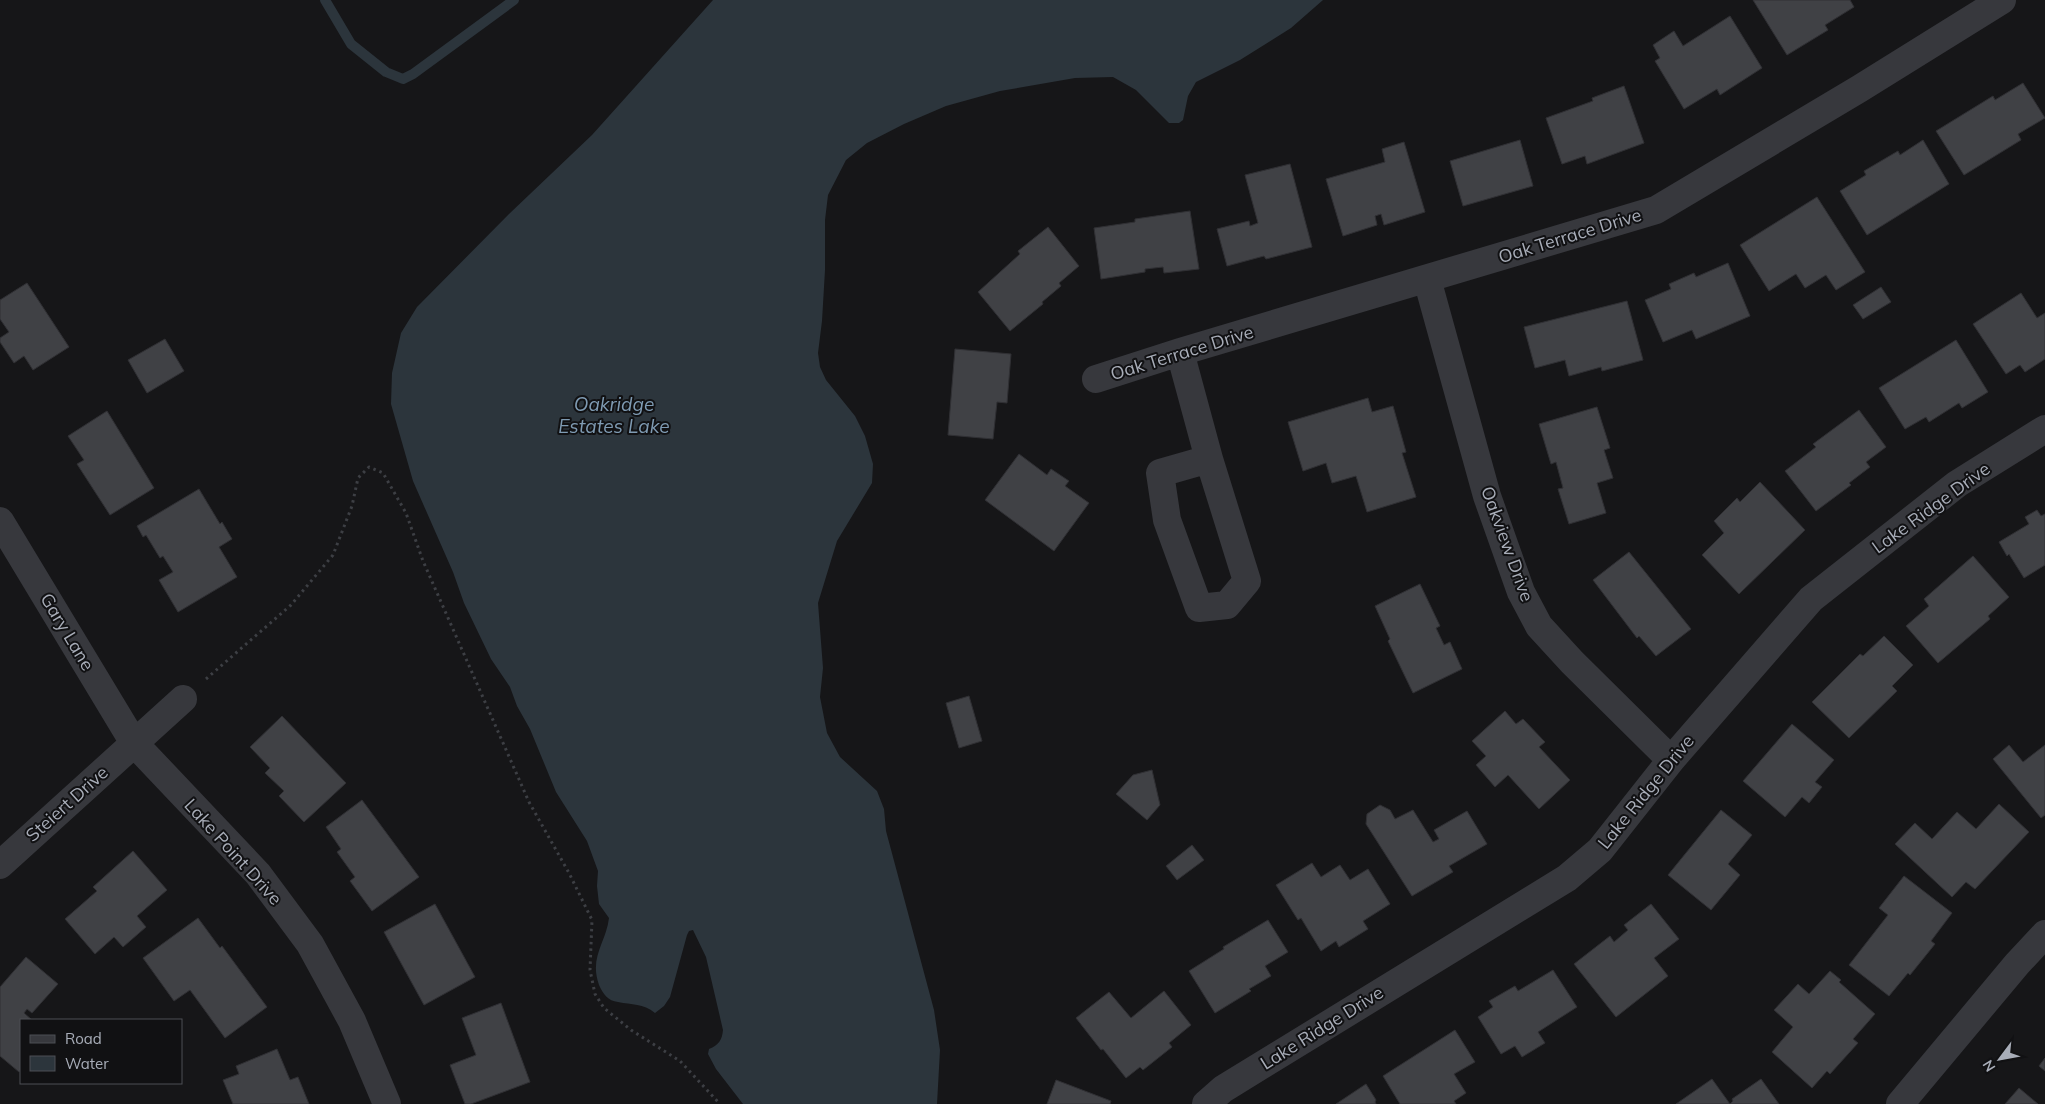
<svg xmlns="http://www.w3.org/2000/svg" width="2045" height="1104" viewBox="0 0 2045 1104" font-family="Mulish,sans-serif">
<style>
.water{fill:#2c353c}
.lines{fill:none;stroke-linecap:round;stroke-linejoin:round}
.stream{stroke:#2c353c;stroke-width:10}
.building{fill:#404145;stroke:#303034}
.path{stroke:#3d3f44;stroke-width:3;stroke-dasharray:2.5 4;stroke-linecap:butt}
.minor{stroke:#37383d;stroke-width:28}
.labels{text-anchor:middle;stroke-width:4;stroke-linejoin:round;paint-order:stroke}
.street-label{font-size:18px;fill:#a8adb8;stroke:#111113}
.water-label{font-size:19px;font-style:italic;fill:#7f9bb3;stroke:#111113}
</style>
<rect width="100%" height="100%" fill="#161618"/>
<path class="water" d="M713,0H1323L1291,28L1240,60L1196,82L1188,96L1183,120L1179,123H1169L1136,90L1113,77L1075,78L1000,91L946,106L904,124L867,143L846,160L828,195L825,220V270L822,321L818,353L820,367L826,380L855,416L865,436L873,464L872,483L837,541L818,603L823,668L820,697L827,733L840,757L877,791L884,809L886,831L934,1010L940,1050L937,1104H743L716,1069L708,1054L709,1049C719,1045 722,1040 723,1030L706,957L693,930L689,931L687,935L670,997L664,1006L655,1013C643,1003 632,1005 618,1002C608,1001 603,994 599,985C589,957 606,943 609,918L599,904L597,886L598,871L587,841L556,792L530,729L517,706L510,687L491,659L464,603L453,572L413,481L391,404L392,373L401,333L417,307L509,214L592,135Z"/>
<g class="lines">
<path class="stream" d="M325,0L351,44L386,72L403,79L413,74L514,0"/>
</g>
<path class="building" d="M1753,0H1850L1854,7L1825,25L1828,30L1787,55Z
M1730,16L1762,68L1720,95L1717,89L1684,109L1655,61L1660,58L1653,45L1674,31L1683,46Z
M2023,83L2045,118L2018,134L2021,140L1964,175L1936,131L1993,96L1995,100Z
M1624,86L1644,143L1587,164L1585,156L1562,164L1546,118L1593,101L1592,98Z
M1520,140L1533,186L1463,206L1450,161Z
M1923,140L1949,184L1867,235L1840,191L1866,175L1864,171L1898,151L1900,155Z
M1404,142L1425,212L1384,225L1381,214L1375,216L1377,225L1343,236L1326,179L1385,162L1382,149Z
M1290,164L1312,247L1266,259L1264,256L1227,266L1217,229L1249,221L1250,226L1258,223L1245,175Z
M1817,197L1865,272L1836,290L1826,275L1805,288L1796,274L1769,291L1740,245Z
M1190,211L1199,269L1164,273L1163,267L1145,269V272L1101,279L1094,228L1135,222V219Z
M1048,227L1079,266L1059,283L1061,286L1042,302L1043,304L1010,331L978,292L1020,254L1018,251Z
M1728,263L1750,316L1696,339L1692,330L1663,342L1645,300L1671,289L1669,284L1694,273L1696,277Z
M27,283L69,347L33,370L24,356L14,363L0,342V338L9,332L0,319V300Z
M1881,287L1891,302L1863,319L1853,305Z
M2021,293L2037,318L2045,313V359L2025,372L2020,365L2006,374L1973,324Z
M1627,301L1643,360L1602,371L1601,367L1569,376L1565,360L1535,368L1524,327Z
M165,339L184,371L147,393L128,360Z
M1956,340L1988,392L1962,408L1959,403L1929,422L1926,417L1905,429L1879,388Z
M955,349L1011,354L1007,403L997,402L993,439L948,435Z
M1368,398L1372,412L1393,406L1406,452L1402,453L1416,497L1367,512L1356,476L1332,483L1326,463L1303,471L1288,422Z
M1597,407L1610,448L1604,450L1613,478L1597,483L1606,513L1569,524L1558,489L1563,488L1556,462L1551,464L1539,424Z
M1859,410L1886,447L1866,462L1870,467L1849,483L1851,485L1816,511L1785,471L1816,447L1813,444Z
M107,411L154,488L110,515L77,464L84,460L68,436Z
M1019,454L1047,475L1051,469L1069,481L1065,486L1089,503L1054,551L985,500Z
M1760,482L1805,530L1739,594L1702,555L1724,533L1714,521L1737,498L1740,502Z
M199,489L220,524L222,522L232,539L219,547L237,577L178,612L159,580L173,572L163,556L160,558L146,535L143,537L137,526Z
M2037,510L2041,516L2045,514V565L2024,578L2009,554L2007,556L1999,542L2029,524L2025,517Z
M1629,552L1691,629L1656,656L1639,636L1637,638L1593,580Z
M1973,556L2009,597L1988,616L1990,619L1938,663L1906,626L1929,606L1924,599Z
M1420,584L1440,626L1436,628L1444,645L1450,642L1462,669L1413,693L1388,641L1390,639L1375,606Z
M1884,636L1913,665L1892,686L1897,691L1849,738L1812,702L1860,654L1863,656Z
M969,696L982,741L959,748L946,703Z
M1505,711L1516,724L1523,719L1545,742L1539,747L1570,780L1539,809L1508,775L1495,787L1476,765L1486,756L1472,741Z
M282,716L346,783L304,822L279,796L284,791L265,773L270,768L250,747Z
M1792,724L1834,760L1815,782L1822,787L1809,803L1802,797L1785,817L1743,781Z
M2009,745L2023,762L2045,745V815L2041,818L1993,759Z
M1152,770L1160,805L1147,820L1116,794L1133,775Z
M362,800L419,877L372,911L350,881L355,877L337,852L341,849L326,827Z
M1999,804L2029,832L1975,889L1966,882L1952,897L1895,844L1915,823L1932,839L1957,812L1976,829Z
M1380,805L1390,810L1395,819L1413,810L1433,842L1439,839L1434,830L1467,811L1487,844L1449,866L1453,872L1412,896L1366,824L1367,814Z
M1721,810L1752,835L1728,864L1740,875L1711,910L1668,875Z
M1192,845L1204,860L1177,880L1166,866Z
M133,851L167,890L137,916L146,927L123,947L114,937L95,954L65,919L97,891L93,887Z
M1312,863L1321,877L1340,865L1350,880L1368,869L1390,904L1363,921L1368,929L1339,947L1336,941L1321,951L1301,918L1298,920L1276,885Z
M1904,876L1952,913L1931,941L1935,944L1910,975L1908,973L1889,996L1849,965L1888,915L1879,908Z
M435,904L475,977L424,1005L384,932Z
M1651,904L1679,939L1654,958L1668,976L1616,1017L1574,964L1610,936L1614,942L1628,930L1624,925Z
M198,918L220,948L222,946L267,1007L225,1038L190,990L174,1001L143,958Z
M1268,920L1288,952L1265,966L1271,976L1249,989L1251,991L1215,1013L1189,971L1224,949L1223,947Z
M26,957L58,984L32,1013L27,1009L24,1013L32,1020H21V1069L19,1072L0,1056V987Z
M1553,970L1577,1007L1538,1032L1545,1043L1522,1057L1515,1046L1501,1054L1478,1017L1493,1007L1489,1001L1515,986L1518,991Z
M1830,971L1841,980L1839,982L1875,1014L1853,1039L1858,1043L1830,1074L1827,1071L1812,1088L1772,1052L1793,1027L1774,1010L1798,984L1809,994Z
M1164,991L1191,1025L1169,1043L1172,1047L1143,1070L1140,1067L1126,1078L1103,1049L1101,1050L1076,1018L1109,992L1131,1018Z
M501,1003L530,1082L471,1104H465L450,1065L476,1055L462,1018Z
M1455,1030L1475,1062L1454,1074L1466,1093L1454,1101L1456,1104H1400L1383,1076Z
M277,1049L290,1080L298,1077L309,1104H233L223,1080L239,1074L236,1066Z
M2045,1058V1071L2039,1066Z
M1712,1079L1730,1104L1733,1101L1732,1099L1761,1079L1779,1104H1676Z
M1056,1080L1111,1101L1110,1104H1047Z
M1366,1084L1376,1100L1375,1102L1376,1104H1336Z
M2019,1088L2038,1104H2005Z"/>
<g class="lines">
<path class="path" d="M206,679L291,605L333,555L352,506L358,478L369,467L383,473L406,513L423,561L529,802L569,873L592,920L590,970L595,994L604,1008L631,1030L680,1061L720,1104"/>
<path class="minor" d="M1427,279L1487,496L1521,592L1539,626L1572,662L1671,760
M1180,352L1209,459L1247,581L1227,605L1199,608L1167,520L1160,473L1209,459
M1096,379L1180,352L1656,210L1859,89L2002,0
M0,521L134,743L258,874L310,944L352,1021L387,1104
M0,865L183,699
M1206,1104L1223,1089L1567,878L1600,850L1671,760L1811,599L1957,484L2045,429
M1900,1104L2017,964L2045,934"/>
</g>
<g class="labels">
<g class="street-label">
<text transform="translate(1570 236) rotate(-17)" y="6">Oak Terrace Drive</text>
<text transform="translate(1182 353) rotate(-17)" y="6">Oak Terrace Drive</text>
<text transform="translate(1931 508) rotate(-36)" y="6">Lake Ridge Drive</text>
<text transform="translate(1507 544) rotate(70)" y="6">Oakview Drive</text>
<text transform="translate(67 632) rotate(59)" y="6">Gary Lane</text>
<text transform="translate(1646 792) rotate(-51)" y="6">Lake Ridge Drive</text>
<text transform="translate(67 804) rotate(-42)" y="6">Steiert Drive</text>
<text transform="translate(233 852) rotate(48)" y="6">Lake Point Drive</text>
<text transform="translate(1322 1028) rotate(-32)" y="6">Lake Ridge Drive</text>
</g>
<g class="water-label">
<text x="614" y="411">Oakridge<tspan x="614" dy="22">Estates Lake</tspan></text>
</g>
</g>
<rect x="20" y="1019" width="162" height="65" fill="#111113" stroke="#4d4f55"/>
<rect x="30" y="1035" width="25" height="8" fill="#37383d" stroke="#4d4f55"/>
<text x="65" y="1044" font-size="15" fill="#a8adb8">Road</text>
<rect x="30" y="1056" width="25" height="15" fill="#2c353c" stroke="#4d4f55"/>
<text x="65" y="1069" font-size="15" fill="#a8adb8">Water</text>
<g transform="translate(2000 1059) rotate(238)" stroke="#111113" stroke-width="4" paint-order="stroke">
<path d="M0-4L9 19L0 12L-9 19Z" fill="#a8adb8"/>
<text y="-8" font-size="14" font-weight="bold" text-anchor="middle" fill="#a8adb8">N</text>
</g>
</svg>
